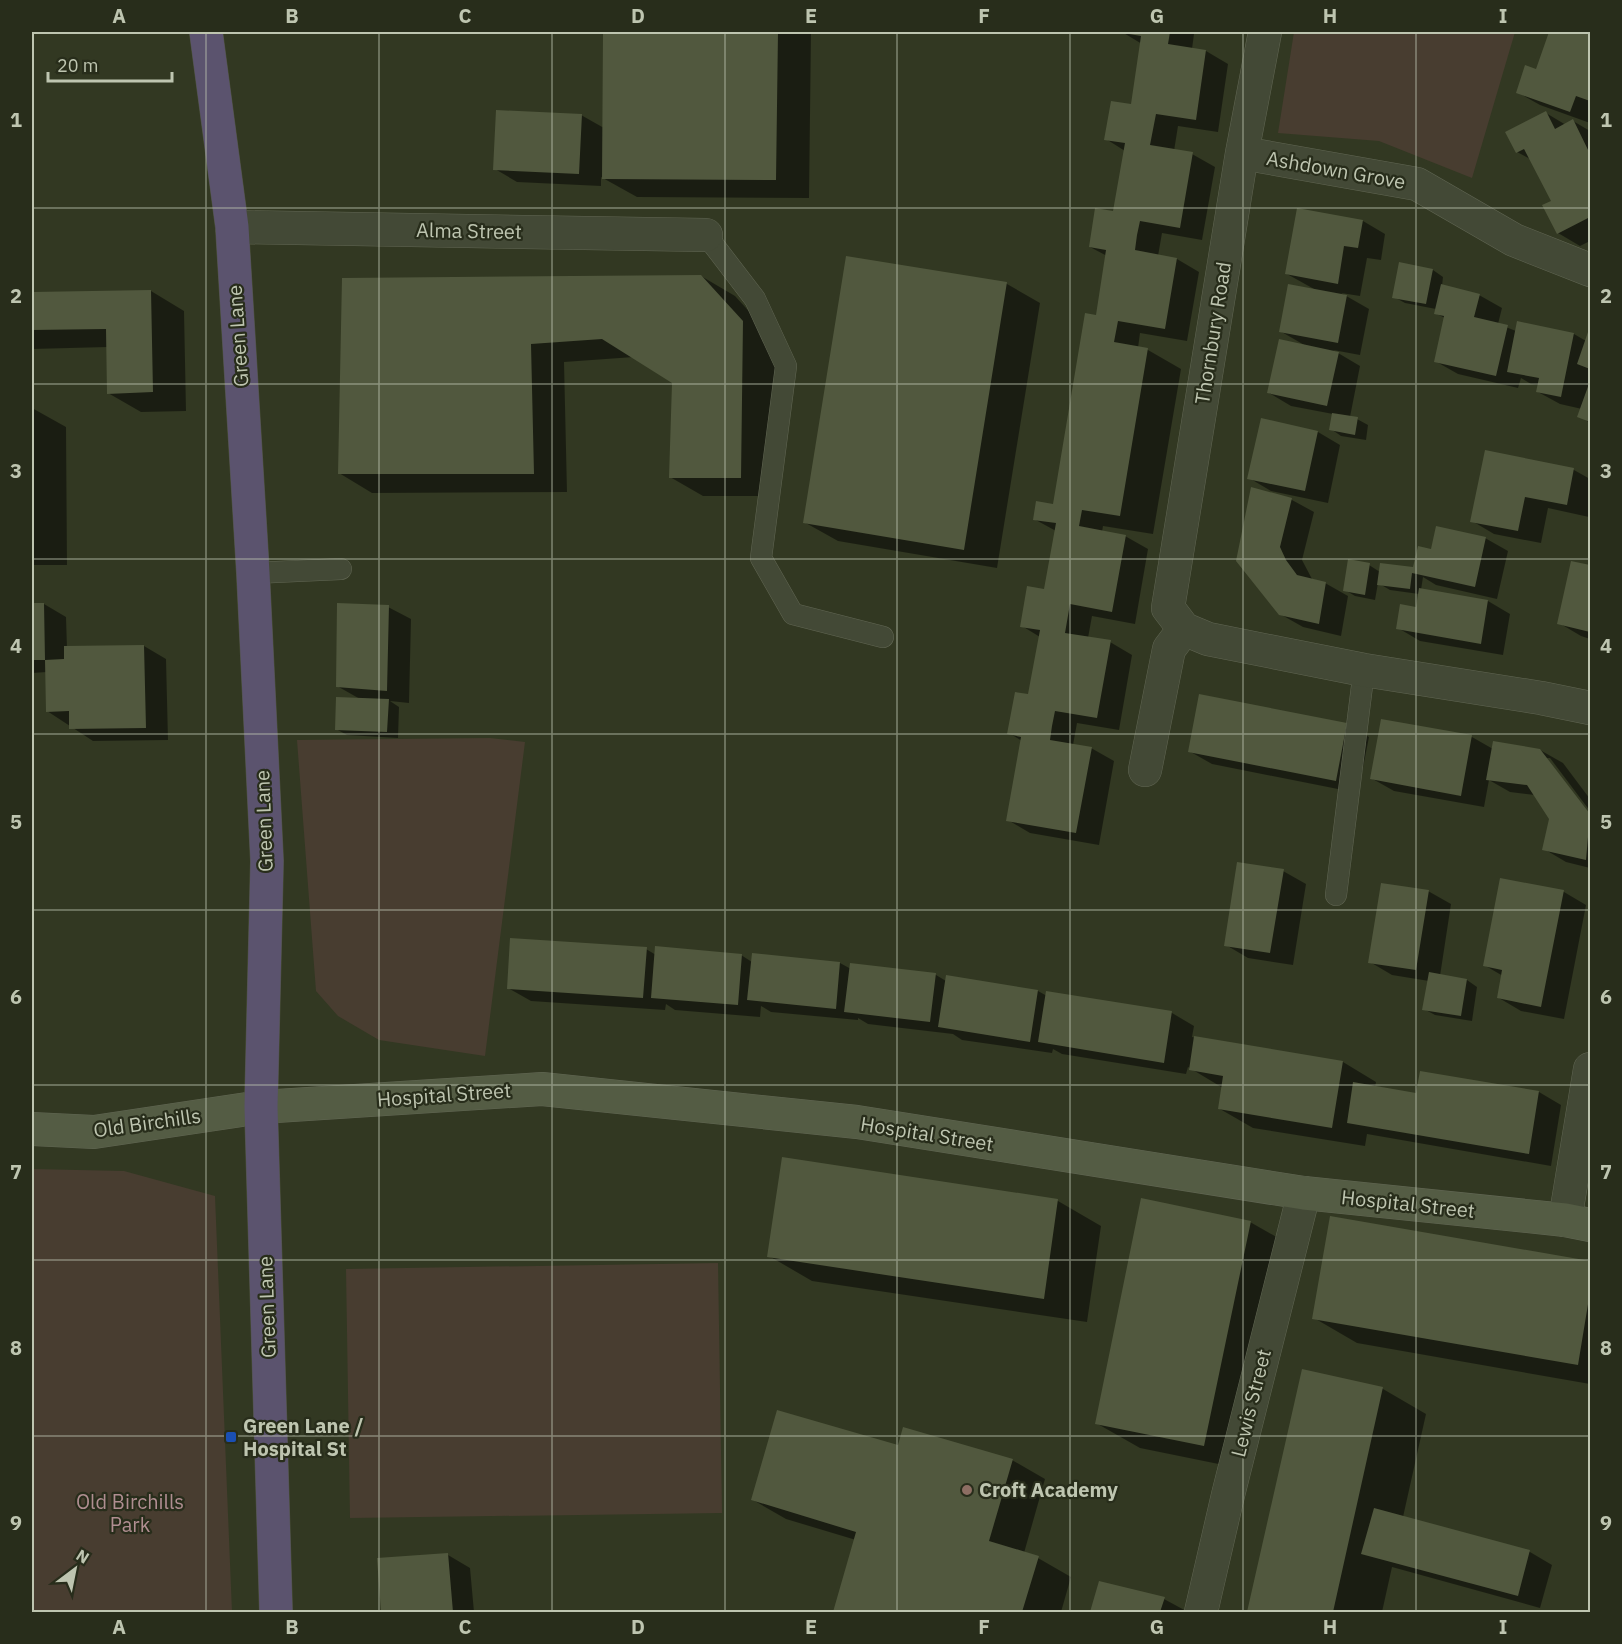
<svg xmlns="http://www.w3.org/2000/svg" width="1622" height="1644" viewBox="0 0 1622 1644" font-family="'IBM Plex Sans',sans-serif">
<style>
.green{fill:#483d30}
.shadow{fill:#0007}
.building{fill:#51583e}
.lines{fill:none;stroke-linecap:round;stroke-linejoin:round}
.lane-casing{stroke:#616653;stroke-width:22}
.street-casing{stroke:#616653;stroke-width:34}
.secondary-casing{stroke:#616653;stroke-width:34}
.highway-casing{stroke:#4e5340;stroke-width:34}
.lane{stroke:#434936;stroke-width:21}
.street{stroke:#434936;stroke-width:33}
.secondary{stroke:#545c44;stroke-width:33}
.highway{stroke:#5b536e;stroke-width:33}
.grid{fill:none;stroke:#bec5b0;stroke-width:1.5;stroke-opacity:0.55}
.transit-dot{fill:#1a4fb4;stroke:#282d1b;stroke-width:2}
.education-dot{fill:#8d6e63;stroke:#282d1b;stroke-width:2}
.labels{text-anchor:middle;stroke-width:4.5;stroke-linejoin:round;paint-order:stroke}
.street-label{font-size:20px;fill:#bec5b0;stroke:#282d1b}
.poi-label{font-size:20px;font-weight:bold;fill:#bec5b0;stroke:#282d1b;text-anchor:start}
.park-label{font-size:20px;fill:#b08e91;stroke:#282d1b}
.neatline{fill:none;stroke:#bec5b0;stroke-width:2}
.grid-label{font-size:20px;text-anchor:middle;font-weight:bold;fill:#bec5b0}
</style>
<rect width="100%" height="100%" fill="#323822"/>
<path class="green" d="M1294,32H1515L1472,178L1379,141L1278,133Z
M490,738L525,742L485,1056L379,1040L338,1016L316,991L297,740Z
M32,1169L124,1171L215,1196L232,1612H32Z
M718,1263L722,1513L350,1518L346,1269Z"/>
<path class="shadow" d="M604,32H811L809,198L637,197L601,177V186L517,182L495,169L581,115L604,128Z
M1122,32H1190L1194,34L1192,49L1206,51L1228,64L1218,132L1178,126L1174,151L1192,154L1215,167L1202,240L1162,233L1158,256L1177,259L1199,272L1187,341L1140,333L1138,348L1148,350L1181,369L1153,534L1103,526L1102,532L1125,536L1148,549L1135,624L1092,616L1088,638L1110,642L1132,655L1119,730L1077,723L1073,745L1091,748L1114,761L1099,845L1030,833L1008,820L1022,741L1009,733L1029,696L1040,637L1022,626L1045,590L1056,531L1034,519L1054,506L1097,316L1107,256L1090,247L1115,212L1125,151L1106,139L1133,106L1142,44Z
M1551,32H1590V123L1540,105L1517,92L1537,70Z
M1546,113L1566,125L1573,121L1590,131V241L1580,246L1558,233L1553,201L1532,160L1517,152Z
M1298,209L1363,221L1385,234L1381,260L1367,258L1360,296L1341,293L1369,309L1360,355L1333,350L1360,366L1350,417L1357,419L1368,425L1366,440L1341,436L1331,429L1333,414L1291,406L1269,393L1306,346L1280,331L1314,289L1287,274Z
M847,258L1007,284L1040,303L997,568L838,541L804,522Z
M1433,270L1443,277L1442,286L1479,295L1502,308L1498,324L1516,331L1574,334L1586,341L1589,333L1590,334V374L1588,385H1590V423L1579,416L1582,409L1560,404L1538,392L1539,385L1531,384L1521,378L1518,388L1458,374L1435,361L1445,318L1435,313L1436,309L1405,303L1394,297Z
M701,276L735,296L776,341L774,496H703L670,477L674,382L634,357L564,362L567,492L372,493L339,473L344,280Z
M151,291L184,311L186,411L141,412L108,393V347L32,349V293Z
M32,408L66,427L67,565H32Z
M1262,420L1318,432L1340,445L1328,503L1271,491L1249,478Z
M1486,452L1574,470L1590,479L1589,517L1548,508L1541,543L1494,534L1472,521Z
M1252,489L1292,500L1314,512L1302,560L1312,579L1325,583L1348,596L1341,636L1303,627L1280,614Z
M1485,538L1508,551L1497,599L1436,585L1423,577L1421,590L1488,601L1510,614L1503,655L1420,641L1398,628L1417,609L1419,594L1390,590L1378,583L1375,600L1355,596L1345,590L1369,565L1380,572L1412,568L1433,551Z
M1573,562L1590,566V639L1581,636L1559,623Z
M44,604L66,617L67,648L144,646L166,659L168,740L93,741L47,711V672L32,673V605Z
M388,607L411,619L409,703L390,701L399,707L398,738L347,735L336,729L360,699L337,686Z
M1347,724L1369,737L1358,793L1212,764L1189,751Z
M1472,737L1493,749L1540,750L1563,763L1590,799V811L1550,758H1546L1590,816V868L1566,862L1544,849L1550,819L1535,795L1510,792L1489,780L1484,807L1394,791L1371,778Z
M1283,871L1306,884L1293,965L1248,958L1226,945Z
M1501,880L1564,892L1586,905L1564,1019L1521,1011L1499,998L1503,976L1484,965Z
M1428,891L1451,904L1440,976L1467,980L1477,987L1472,1021L1435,1015L1424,1009L1429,981L1392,975L1370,962Z
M646,949L656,955H741L752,962L840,963L851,969L936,975L946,981L1038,991L1047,996L1048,993L1172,1013L1194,1026L1192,1037L1343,1062L1376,1082L1375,1087L1417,1094L1539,1092L1561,1105L1551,1166L1367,1134L1365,1146L1253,1128L1220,1109L1223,1088L1188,1067L1186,1074L1062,1054L1053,1049L1052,1053L962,1040L953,1034L868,1024L858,1018V1020L771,1012L761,1006L760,1017L675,1010L666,1004L665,1010L531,1001L508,988Z
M783,1159L1058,1201L1101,1226L1087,1322L812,1281L769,1256Z
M1331,1218L1590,1263V1384L1357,1343L1314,1318Z
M1250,1222L1294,1247L1248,1470L1140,1448L1096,1423Z
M1303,1371L1383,1389L1426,1414L1403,1517L1530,1552L1552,1565L1540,1608L1392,1567L1382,1612H1249Z
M899,1447L1012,1460L1045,1479L1024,1553L1038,1558L1071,1577L1061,1612H834L856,1540L786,1519L753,1500Z
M448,1555L470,1568L474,1612H382L379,1559Z
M1100,1582L1164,1599L1188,1612H1092Z"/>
<path class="building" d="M603,32H778L776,180L602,179Z
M1117,32H1170L1168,44L1206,50L1196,120L1156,114L1150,145L1193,152L1180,228L1140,221L1137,235L1135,250L1177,258L1165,329L1118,321L1114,342L1148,348L1120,516L1082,510L1079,526L1126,535L1112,612L1070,604L1065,633L1111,640L1097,718L1055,711L1052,726L1050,740L1092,747L1076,833L1006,821L1021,737L1007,734L1015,692L1028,694L1040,630L1020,627L1027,586L1044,589L1056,523L1033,520L1036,501L1053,504L1085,313L1096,315L1106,250L1089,247L1095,208L1113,211L1125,143L1104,140L1111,101L1131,104L1141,36Z
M1549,32H1590V101L1576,96L1570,112L1516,93L1525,65L1536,69Z
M496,110L582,114L579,174L493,170Z
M1546,111L1555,129L1573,119L1590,154V182L1588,183L1590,187V217L1557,234L1542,205L1551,201L1524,149L1516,153L1505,132Z
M1297,208L1363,220L1358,248L1344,246L1338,284L1285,274Z
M846,256L1007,282L964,550L803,523Z
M1399,262L1433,269L1426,304L1392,298Z
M701,275L743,321L741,478H669L672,383L602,339L531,344L534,474H338L342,278Z
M1288,284L1347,295L1338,343L1279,332Z
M1441,284L1480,294L1474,317L1508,325L1496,376L1434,362L1444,316L1434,314Z
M151,290L153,392L107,394L106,329L32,330V292Z
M1517,321L1574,333L1561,397L1536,392L1539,378L1507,372Z
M1588,332H1590V369L1577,364Z
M1279,339L1339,352L1327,406L1267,393Z
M1590,381V422L1577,417Z
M1332,413L1358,417L1355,435L1329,430Z
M1261,418L1318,431L1305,491L1247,479Z
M32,444H34V546H32Z
M1485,450L1574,468L1567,505L1525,497L1518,531L1470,522Z
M1251,487L1292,498L1280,547L1286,560L1297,575L1326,582L1319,624L1279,615L1236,561Z
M1436,526L1486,537L1475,587L1412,573L1410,589L1377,585L1380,563L1413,567L1418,546L1431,549Z
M1348,559L1370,563L1365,595L1343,591Z
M1571,561L1590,565V632L1557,624Z
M1419,588L1488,600L1481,644L1396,629L1400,604L1416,607Z
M32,603H44L45,660L64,659V646L144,645L146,728L69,729V711L46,712L45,660H32Z
M337,603L389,605L387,691L336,687Z
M1199,694L1347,723L1336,781L1188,752Z
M336,697L389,699L387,732L335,730Z
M1381,719L1472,735L1461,796L1370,779Z
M1493,741L1540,749L1590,814L1586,860L1542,850L1549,819L1527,785L1486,780Z
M1237,862L1284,869L1270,953L1224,946Z
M1500,878L1564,890L1541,1007L1497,998L1502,970L1483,966Z
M1381,883L1429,890L1416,970L1368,963Z
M510,938L647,947L643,998L507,989Z
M655,946L742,954L738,1005L651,998Z
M752,953L840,962L836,1009L747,1000Z
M850,963L936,973L930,1022L844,1012Z
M1429,972L1467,979L1461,1016L1422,1010Z
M946,975L1038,990L1030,1042L938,1027Z
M1046,991L1172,1011L1164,1063L1038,1042Z
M1194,1036L1343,1061L1332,1128L1218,1109L1223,1076L1189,1070Z
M1420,1071L1539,1091L1529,1154L1347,1123L1353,1082L1416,1093Z
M782,1157L1058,1199L1044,1299L767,1257Z
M1141,1198L1251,1221L1204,1446L1095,1424Z
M1330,1216L1590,1261V1292L1578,1365L1312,1319Z
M1302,1369L1383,1387L1333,1612H1247Z
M777,1410L898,1445L903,1427L1013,1459L989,1541L1039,1556L1022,1612H833L856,1532L751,1500Z
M1374,1508L1530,1550L1518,1596L1361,1554Z
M448,1553L453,1612H381L377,1558Z
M1099,1581L1165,1597L1160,1612H1090Z"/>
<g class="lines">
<g class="lane-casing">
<path id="lane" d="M706,235L755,299L786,366L761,558L793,614L883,637
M253,573L341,569
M1336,895L1364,670"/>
</g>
<g class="street-casing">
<path id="street" d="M1242,153L1417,184L1514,240L1590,270
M232,227L706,235
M1184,629L1208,639L1364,670L1541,698L1590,708
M1145,770L1169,649L1184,629L1168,608L1242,153L1265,32
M1565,1220L1590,1069
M1201,1612L1228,1495L1304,1193"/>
</g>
<g class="secondary-casing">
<path id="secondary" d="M32,1129L94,1132L261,1107L542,1089L857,1122L1304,1193L1565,1220L1590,1225"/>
</g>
<g class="highway-casing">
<path id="highway" d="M206,32L232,227L253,573L267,861L261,1107L276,1612"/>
</g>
<use href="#lane" class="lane"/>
<use href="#street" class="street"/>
<use href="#secondary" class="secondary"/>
<use href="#highway" class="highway"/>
</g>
<path class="grid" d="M206,32V1612M379,32V1612M552,32V1612M725,32V1612M897,32V1612M1070,32V1612M1243,32V1612M1416,32V1612M32,208H1590M32,384H1590M32,559H1590M32,734H1590M32,910H1590M32,1085H1590M32,1260H1590M32,1436H1590"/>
<rect class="transit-dot" x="225" y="1431" width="12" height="12" rx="3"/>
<circle class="education-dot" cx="967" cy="1490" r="6"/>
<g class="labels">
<g class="street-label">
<text transform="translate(1336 170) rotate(10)" y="7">Ashdown Grove</text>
<text transform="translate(469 231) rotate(1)" y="7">Alma Street</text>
<text transform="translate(1213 333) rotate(-81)" y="7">Thornbury Road</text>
<text transform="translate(238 336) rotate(-94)" y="7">Green Lane</text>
<text transform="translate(264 821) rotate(-92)" y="7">Green Lane</text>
<text transform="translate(444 1095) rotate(-4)" y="7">Hospital Street</text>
<text transform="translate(147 1123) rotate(-8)" y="7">Old Birchills</text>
<text transform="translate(927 1134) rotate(9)" y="7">Hospital Street</text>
<text transform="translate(1408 1204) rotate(6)" y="7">Hospital Street</text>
<text transform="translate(267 1307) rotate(-92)" y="7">Green Lane</text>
<text transform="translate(1251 1403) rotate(-76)" y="7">Lewis Street</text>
</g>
<g class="poi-label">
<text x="243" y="1433">Green Lane /<tspan x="243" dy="23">Hospital St</tspan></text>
<text x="979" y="1497">Croft Academy</text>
</g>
<g class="park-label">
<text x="130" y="1509">Old Birchills<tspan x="130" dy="23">Park</tspan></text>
</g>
</g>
<rect width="1622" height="1644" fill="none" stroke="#282d1b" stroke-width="66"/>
<g transform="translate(75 1569) rotate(32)" stroke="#282d1b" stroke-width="4.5" paint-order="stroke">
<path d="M0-4.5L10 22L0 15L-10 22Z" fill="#bec5b0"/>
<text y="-9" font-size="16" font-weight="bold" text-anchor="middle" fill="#bec5b0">N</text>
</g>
<path d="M48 72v9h124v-9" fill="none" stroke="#bec5b0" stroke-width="3"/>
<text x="57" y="72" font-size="18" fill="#bec5b0" stroke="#282d1b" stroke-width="4.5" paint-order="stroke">20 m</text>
<rect x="33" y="33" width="1556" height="1578" class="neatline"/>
<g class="grid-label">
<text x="119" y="23">A</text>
<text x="292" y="23">B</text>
<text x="465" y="23">C</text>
<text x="638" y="23">D</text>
<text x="811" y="23">E</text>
<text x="984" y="23">F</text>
<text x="1157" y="23">G</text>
<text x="1330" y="23">H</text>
<text x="1503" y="23">I</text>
<text x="16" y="127">1</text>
<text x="1606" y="127">1</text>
<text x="16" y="303">2</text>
<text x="1606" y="303">2</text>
<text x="16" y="478">3</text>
<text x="1606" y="478">3</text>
<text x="16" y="653">4</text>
<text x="1606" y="653">4</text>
<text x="16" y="829">5</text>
<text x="1606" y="829">5</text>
<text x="16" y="1004">6</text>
<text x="1606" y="1004">6</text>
<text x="16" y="1179">7</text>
<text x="1606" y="1179">7</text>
<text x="16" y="1355">8</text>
<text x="1606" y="1355">8</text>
<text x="16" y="1530">9</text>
<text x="1606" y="1530">9</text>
<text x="119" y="1634">A</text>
<text x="292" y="1634">B</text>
<text x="465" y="1634">C</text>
<text x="638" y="1634">D</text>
<text x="811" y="1634">E</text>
<text x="984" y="1634">F</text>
<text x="1157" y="1634">G</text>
<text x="1330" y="1634">H</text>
<text x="1503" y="1634">I</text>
</g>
</svg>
